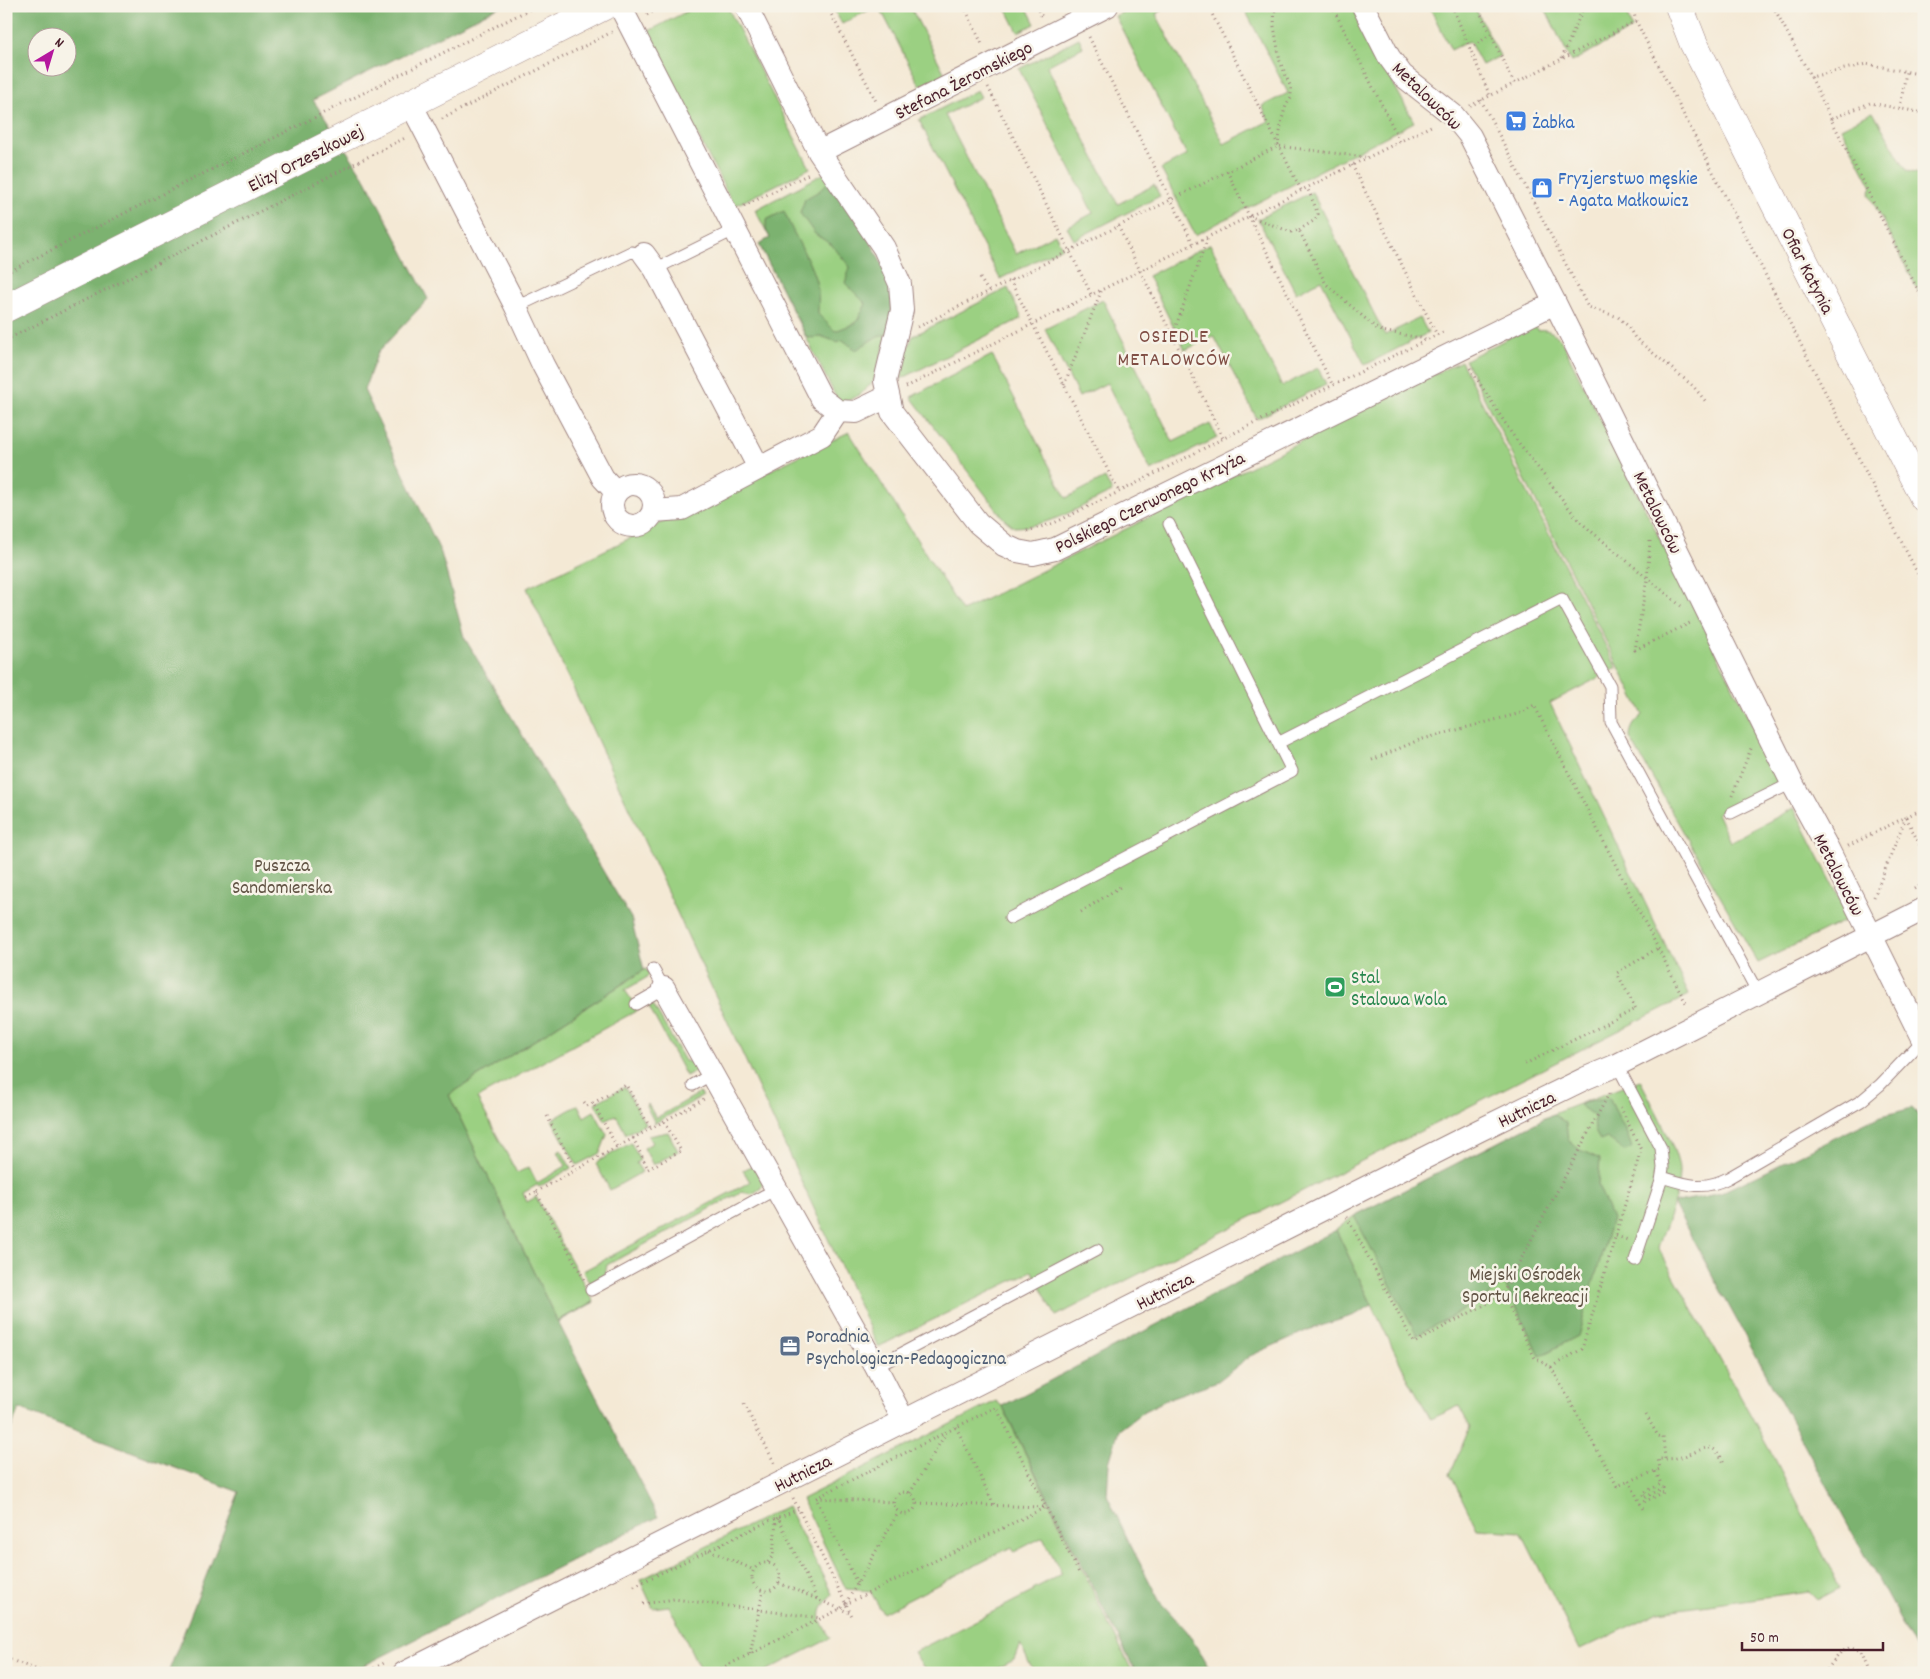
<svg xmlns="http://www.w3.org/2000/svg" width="1930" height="1679" viewBox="0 0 1930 1679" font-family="Dekko,sans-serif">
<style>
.green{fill:#9bd082;stroke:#727856}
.forest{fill:#7cb270;stroke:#63684e;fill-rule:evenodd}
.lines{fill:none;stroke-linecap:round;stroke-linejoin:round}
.service-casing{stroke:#9f8480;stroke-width:13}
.minor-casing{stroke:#9f8480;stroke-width:24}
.tertiary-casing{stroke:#9f8480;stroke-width:29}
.path{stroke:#9f8480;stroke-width:3;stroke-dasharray:1 4;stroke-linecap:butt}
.service{stroke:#fff;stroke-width:11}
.minor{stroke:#fff;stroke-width:22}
.tertiary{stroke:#fff;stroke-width:28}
.labels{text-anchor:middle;stroke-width:5;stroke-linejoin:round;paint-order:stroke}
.street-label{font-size:19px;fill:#4a1f2b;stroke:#f7f3e8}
.shop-label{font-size:19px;fill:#366cbe;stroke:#f7f3e8;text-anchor:start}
.park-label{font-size:19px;fill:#625445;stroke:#f7f3e8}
.leisure-label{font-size:19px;fill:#27864d;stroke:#f7f3e8;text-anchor:start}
.service-label{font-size:19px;fill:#4e5e75;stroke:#f7f3e8;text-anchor:start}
.neighbourhood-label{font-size:20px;letter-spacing:1px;fill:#804e45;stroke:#f7f3e8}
</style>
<rect width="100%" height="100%" fill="#f7f3e8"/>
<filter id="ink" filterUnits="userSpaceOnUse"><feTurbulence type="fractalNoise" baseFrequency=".02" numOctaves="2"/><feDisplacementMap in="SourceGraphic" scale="10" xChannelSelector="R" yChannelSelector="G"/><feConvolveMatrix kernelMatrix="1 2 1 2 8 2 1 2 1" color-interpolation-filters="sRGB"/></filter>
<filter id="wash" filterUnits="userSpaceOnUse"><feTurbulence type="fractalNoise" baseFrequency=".0096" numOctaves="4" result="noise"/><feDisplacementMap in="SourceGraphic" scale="20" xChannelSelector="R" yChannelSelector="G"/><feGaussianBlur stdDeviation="1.12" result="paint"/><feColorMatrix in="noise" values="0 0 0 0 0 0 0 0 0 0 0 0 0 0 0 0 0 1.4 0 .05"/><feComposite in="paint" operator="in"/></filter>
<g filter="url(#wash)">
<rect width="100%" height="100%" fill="#f4e9d5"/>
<path class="green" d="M697,6H727L810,168L734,206L645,33Z
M832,6H877L842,24Z
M879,6H910L945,74L920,86Z
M1005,6H1026L1035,24L1018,32Z
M1135,6H1170L1156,14L1224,144L1269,121L1262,106L1288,93L1243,6H1352L1414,122L1195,235L1161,169L1187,155L1115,16Z
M1429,6H1474L1500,56L1482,65L1469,41L1451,50Z
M1544,6H1624L1632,29L1571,62Z
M1079,38L1083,47L1047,66L1118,204L1154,185L1160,196L1074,240L1067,227L1093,213L1019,69Z
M977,90L981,97L945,115L1016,254L1055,234L1062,247L1000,279L919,120Z
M1873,112L1907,171L1924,175V302L1869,194L1872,187L1841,128Z
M825,173L892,319L874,381L862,393L840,405L759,244L770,238L755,210Z
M1312,192L1385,335L1420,318L1428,333L1365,365L1321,280L1296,293L1258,219Z
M1210,244L1282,386L1318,368L1326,384L1257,419L1214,336L1185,350L1148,276Z
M1008,288L1022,318L901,379L907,350L913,336Z
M1103,300L1173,442L1210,424L1217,438L1151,471L1107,383L1079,397L1045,329Z
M1534,325L1537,330C1548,328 1554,333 1561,340L1780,781L1717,813L1730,842L1794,808L1850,918L1758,963L1630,738C1630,727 1635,722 1643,715L1465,360Z
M992,355L1066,498L1105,478L1112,492C1081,506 1049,527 1014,527L1004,519L911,397Z
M1461,361L1617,668L1550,703L1689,995L1056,1316L1032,1271L878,1347L527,588L849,432L962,611Z
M646,969L649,974L646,978L625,990L638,1010L477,1098L517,1173L529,1167L537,1183L566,1166L558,1152L561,1150L571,1168L539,1187L537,1185L523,1193L527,1202L536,1197L594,1302L557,1321L449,1095Z
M652,1003L685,1061L698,1063L697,1070L686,1076L648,1005Z
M1640,1080C1650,1100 1680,1153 1679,1172C1679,1196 1666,1225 1658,1247L1776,1461L1840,1588L1817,1600L1808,1591L1659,1612L1580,1650L1521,1532L1477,1529L1450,1474L1470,1427L1459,1406L1431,1419L1403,1369L1336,1230L1354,1216L1553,1114Z
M625,1087L645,1124L626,1134L616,1115L605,1120L595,1103Z
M700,1093L703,1096L655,1123L646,1106L648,1104L656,1118Z
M578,1105L584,1117L594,1111L607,1135L600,1153L577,1165L552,1120Z
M668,1132L678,1151L653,1165L644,1148L652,1143L648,1136Z
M631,1143L640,1160L636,1163L642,1172L610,1190L596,1164L597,1162Z
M754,1165L763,1184L760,1189L752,1194L741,1192L607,1265L605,1275L590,1284L583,1271L750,1182L743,1170Z
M996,1401L1002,1406L1133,1673H1034L1020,1644L1014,1660L989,1673H927L914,1652L1034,1591L1033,1589L1062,1574L1043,1537L1014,1552L1011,1547L883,1613L870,1591L846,1589L802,1499Z
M787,1506L832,1594C816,1613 818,1619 831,1638L762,1673H702L669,1606L653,1608L640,1580Z"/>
<path class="forest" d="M6,6H500L313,100L366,180L428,299L378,352L364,390L441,553L464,637L631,918L644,970L449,1095L557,1321L594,1302L558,1322L658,1517L349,1673H168L239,1492L19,1409L6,1441ZM38,38H68V68H38Z
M830,180C859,225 904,276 889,333L873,339L856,350L843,340L837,342L823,337L807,338L759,244L770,238L766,230V220L784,211C794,238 813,262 818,290C819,297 818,306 818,314L835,331L856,323L866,304L845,283L850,267L832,245L815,234L800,213L805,199L819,191Z
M1609,1098L1627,1134L1632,1148L1625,1151L1607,1138L1600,1141L1595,1131L1594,1116L1579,1105L1592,1100Z
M1912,1108L1924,1120V1664L1673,1203L1721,1193L1878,1117Z
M1553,1114L1566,1123L1568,1140L1580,1150L1600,1159L1598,1185L1612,1219L1578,1336L1540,1356L1504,1282L1489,1296L1417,1335L1354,1216Z
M1336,1230L1372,1305L1355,1315L1308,1330L1250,1356L1218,1381L1172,1397L1144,1411L1119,1430L1109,1463L1107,1495L1129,1542L1160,1602L1187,1631L1209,1668L1210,1673H1136L1002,1406Z"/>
</g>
<g filter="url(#ink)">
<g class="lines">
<g class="service-casing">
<path id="service" d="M655,269L734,230
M516,307L631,252L644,254
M1169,524L1278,743L1562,599L1610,686L1611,722L1758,993
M1731,813L1792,783
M1010,918L1292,771L1278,743
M636,1004L664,988L653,969
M1617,1065L1661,1148L1663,1168L1661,1181L1635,1260
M693,1085L712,1074
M1662,1177C1687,1185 1703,1191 1728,1178L1861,1101L1880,1085L1923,1040
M591,1290L776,1189
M876,1367L1097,1250"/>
</g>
<g class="minor-casing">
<path id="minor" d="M620,6L822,399L838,411L856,412L887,397
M746,6L819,152L884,248L900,284L902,310L885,381L892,412L978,523L1004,545L1017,551L1033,554L1055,549L1555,303
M1363,6L1389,57L1402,75L1453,115L1470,136L1555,303L1792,783L1827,847L1924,1042
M411,104L516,307L543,365L603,478L616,492
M819,152L1107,6
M644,254L655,269L759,468
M612 505a21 21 0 1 1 42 0a21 21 0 1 1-42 0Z
M653,511L682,509L822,435L838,411
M664,988L876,1367L904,1421
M404,1673L1478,1131L1586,1078L1617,1065L1924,909"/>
</g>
<g class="tertiary-casing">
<path id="tertiary" d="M1679,6L1693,42L1924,498
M6,308L604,6"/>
</g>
<path class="path" d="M827,6L876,101
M964,6L983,46
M1036,6L1042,17
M1208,6L1301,190
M1275,6L1274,26L1280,61L1291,88V98L1286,105L1282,119L1278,145
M1332,6L1400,141
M1452,6L1490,96
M1477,6L1514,83
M1632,6L1636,21L1924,586
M1773,6L1811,77
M647,15L663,6
M1089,37L1193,243
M1470,49L1491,34
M1562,58L1584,6
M988,87L1091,294
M1481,100L1588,307L1618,317L1627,325L1635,338L1693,386L1707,403
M1470,106L1636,21
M1900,108L1906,72
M1924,113L1870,103L1831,119L1924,302
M442,119L612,32
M1831,119L1811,77L1866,64L1924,75
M1352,165L1437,335
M1227,171L1333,386
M744,206L811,173
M1249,216L1291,232L1299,230L1326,284L1376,328L1382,331L1426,339
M1118,226L1224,440
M1299,230L1315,220L1318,214L1307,187
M6,273L536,6
M980,278L988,291
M1010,280L1119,492
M918,327L1278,146L1365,157
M1173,334L1208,237
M6,340L407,137
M1470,368L1512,434L1579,521L1681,606
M1064,385L1102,289
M906,387L1433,125
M1027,531L1054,523L1127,488L1224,438L1443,332
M1650,541L1647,579L1635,650L1692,622
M1372,760L1419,740L1521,713L1534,705L1687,1005
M1732,796L1752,746
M1906,817L1924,854
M1848,846L1924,808
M1914,889L1924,883
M1874,897L1906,817
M1081,912L1123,885
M1525,1064L1636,1009L1617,973L1658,948
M584,1102L587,1106L593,1103L617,1147
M593,1103L626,1085L651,1129
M547,1116L575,1169
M633,1138L648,1169
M648,1169L681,1151L664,1121
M526,1197L536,1192
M1347,1217L1414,1343L1488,1303L1503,1293L1611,1090
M1616,1236L1628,1240
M584,1279L536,1192L704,1099
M1503,1294L1535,1358L1551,1367L1617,1486L1660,1469L1658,1459C1668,1459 1677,1459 1687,1455C1708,1447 1714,1441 1725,1465
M1551,1367L1582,1349L1641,1150L1620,1106
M744,1404L775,1464
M1646,1415L1658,1436L1663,1437L1665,1459
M956,1427L994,1505
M1629,1481L1644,1511
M894 1503a11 11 0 1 1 22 0a11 11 0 1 1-22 0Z
M910,1493L946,1433
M793,1498L853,1618
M816,1498L996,1407L1080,1575
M917,1503L1043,1507
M1640,1504L1664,1492L1663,1488L1644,1498L1643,1493L1661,1484L1655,1470
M798,1509L778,1518L817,1599
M709,1550L754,1570
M752 1577a14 14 0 1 1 28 0a14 14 0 1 1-28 0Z
M779,1583L850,1613
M857,1583L816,1498L893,1502
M634,1586L769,1521L778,1518L776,1522L773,1556L767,1563
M846,1603L898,1513
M643,1604L674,1599L821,1618
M750,1654L763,1591
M6,1658L45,1673
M365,1673L386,1662
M712,1673L840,1609L846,1604L1046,1507
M1824,1673L1841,1652L1851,1647L1861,1651L1870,1673"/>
<use href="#service" class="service"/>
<use href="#minor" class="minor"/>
<use href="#tertiary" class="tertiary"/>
</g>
</g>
<defs>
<g id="supermarket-square" transform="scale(1.125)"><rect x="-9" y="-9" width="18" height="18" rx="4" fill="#3f7fe0" stroke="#f7f3e8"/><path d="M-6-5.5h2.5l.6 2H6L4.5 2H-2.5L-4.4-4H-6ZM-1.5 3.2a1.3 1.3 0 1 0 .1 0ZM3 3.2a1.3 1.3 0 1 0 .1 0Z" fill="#fff"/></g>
<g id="shop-square" transform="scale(1.125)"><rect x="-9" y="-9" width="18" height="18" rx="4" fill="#3f7fe0" stroke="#f7f3e8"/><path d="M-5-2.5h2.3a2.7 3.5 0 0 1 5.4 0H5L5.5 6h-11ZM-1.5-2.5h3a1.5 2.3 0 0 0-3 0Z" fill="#fff"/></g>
<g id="stadium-square" transform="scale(1.125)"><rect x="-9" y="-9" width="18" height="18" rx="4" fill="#2e9e5b" stroke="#f7f3e8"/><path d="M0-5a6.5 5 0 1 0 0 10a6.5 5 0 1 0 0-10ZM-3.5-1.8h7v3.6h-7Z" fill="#fff"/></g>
<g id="office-square" transform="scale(1.125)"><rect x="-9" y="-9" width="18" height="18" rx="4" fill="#5c6f8a" stroke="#f7f3e8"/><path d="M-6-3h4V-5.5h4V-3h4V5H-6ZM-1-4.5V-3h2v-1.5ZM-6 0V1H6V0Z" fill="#fff"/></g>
</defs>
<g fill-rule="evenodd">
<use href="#supermarket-square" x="1516" y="121"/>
<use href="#shop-square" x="1542" y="188"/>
<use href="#stadium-square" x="1335" y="987"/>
<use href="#office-square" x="790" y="1346"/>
</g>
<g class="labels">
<g class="street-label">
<text transform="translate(963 79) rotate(-27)" y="7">Stefana Żeromskiego</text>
<text transform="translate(1428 95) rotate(44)" y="7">Metalowców</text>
<text transform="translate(305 157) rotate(-27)" y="7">Elizy Orzeszkowej</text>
<text transform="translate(1809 270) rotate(63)" y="7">Ofiar Katynia</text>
<text transform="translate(1149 501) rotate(-26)" y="7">Polskiego Czerwonego Krzyża</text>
<text transform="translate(1659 512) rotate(64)" y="7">Metalowców</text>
<text transform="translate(1840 874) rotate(63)" y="7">Metalowców</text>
<text transform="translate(1526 1108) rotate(-26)" y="7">Hutnicza</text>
<text transform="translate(1164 1290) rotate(-27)" y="7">Hutnicza</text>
<text transform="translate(802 1472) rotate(-27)" y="7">Hutnicza</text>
</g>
<g class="shop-label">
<text x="1532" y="128">Żabka</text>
<text x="1558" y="184">Fryzjerstwo męskie<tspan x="1558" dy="22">- Agata Małkowicz</tspan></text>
</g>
<g class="park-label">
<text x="282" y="871">Puszcza<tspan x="282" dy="22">Sandomierska</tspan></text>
<text x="1525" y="1280">Miejski Ośrodek<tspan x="1525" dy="22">Sportu i Rekreacji</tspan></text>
</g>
<g class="leisure-label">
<text x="1351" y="983">Stal<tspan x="1351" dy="22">Stalowa Wola</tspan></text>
</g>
<g class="service-label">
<text x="806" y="1342">Poradnia<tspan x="806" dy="22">Psychologiczn-Pedagogiczna</tspan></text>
</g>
<g class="neighbourhood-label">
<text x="1174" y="342">OSIEDLE<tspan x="1174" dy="23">METALOWCÓW</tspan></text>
</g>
</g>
<rect width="1930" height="1679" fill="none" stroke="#f7f3e8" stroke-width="25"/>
<g transform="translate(52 52) rotate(38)"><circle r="24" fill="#f7f3e8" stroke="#b29e9c"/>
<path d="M0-4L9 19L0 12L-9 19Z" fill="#b5179e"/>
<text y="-8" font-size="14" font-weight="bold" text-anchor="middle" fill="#4a1f2b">N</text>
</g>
<path d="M1742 1642v8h141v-8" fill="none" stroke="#4a1f2b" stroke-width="2.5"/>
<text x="1750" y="1642" font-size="15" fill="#4a1f2b" stroke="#f7f3e8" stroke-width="4" paint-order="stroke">50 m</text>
</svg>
